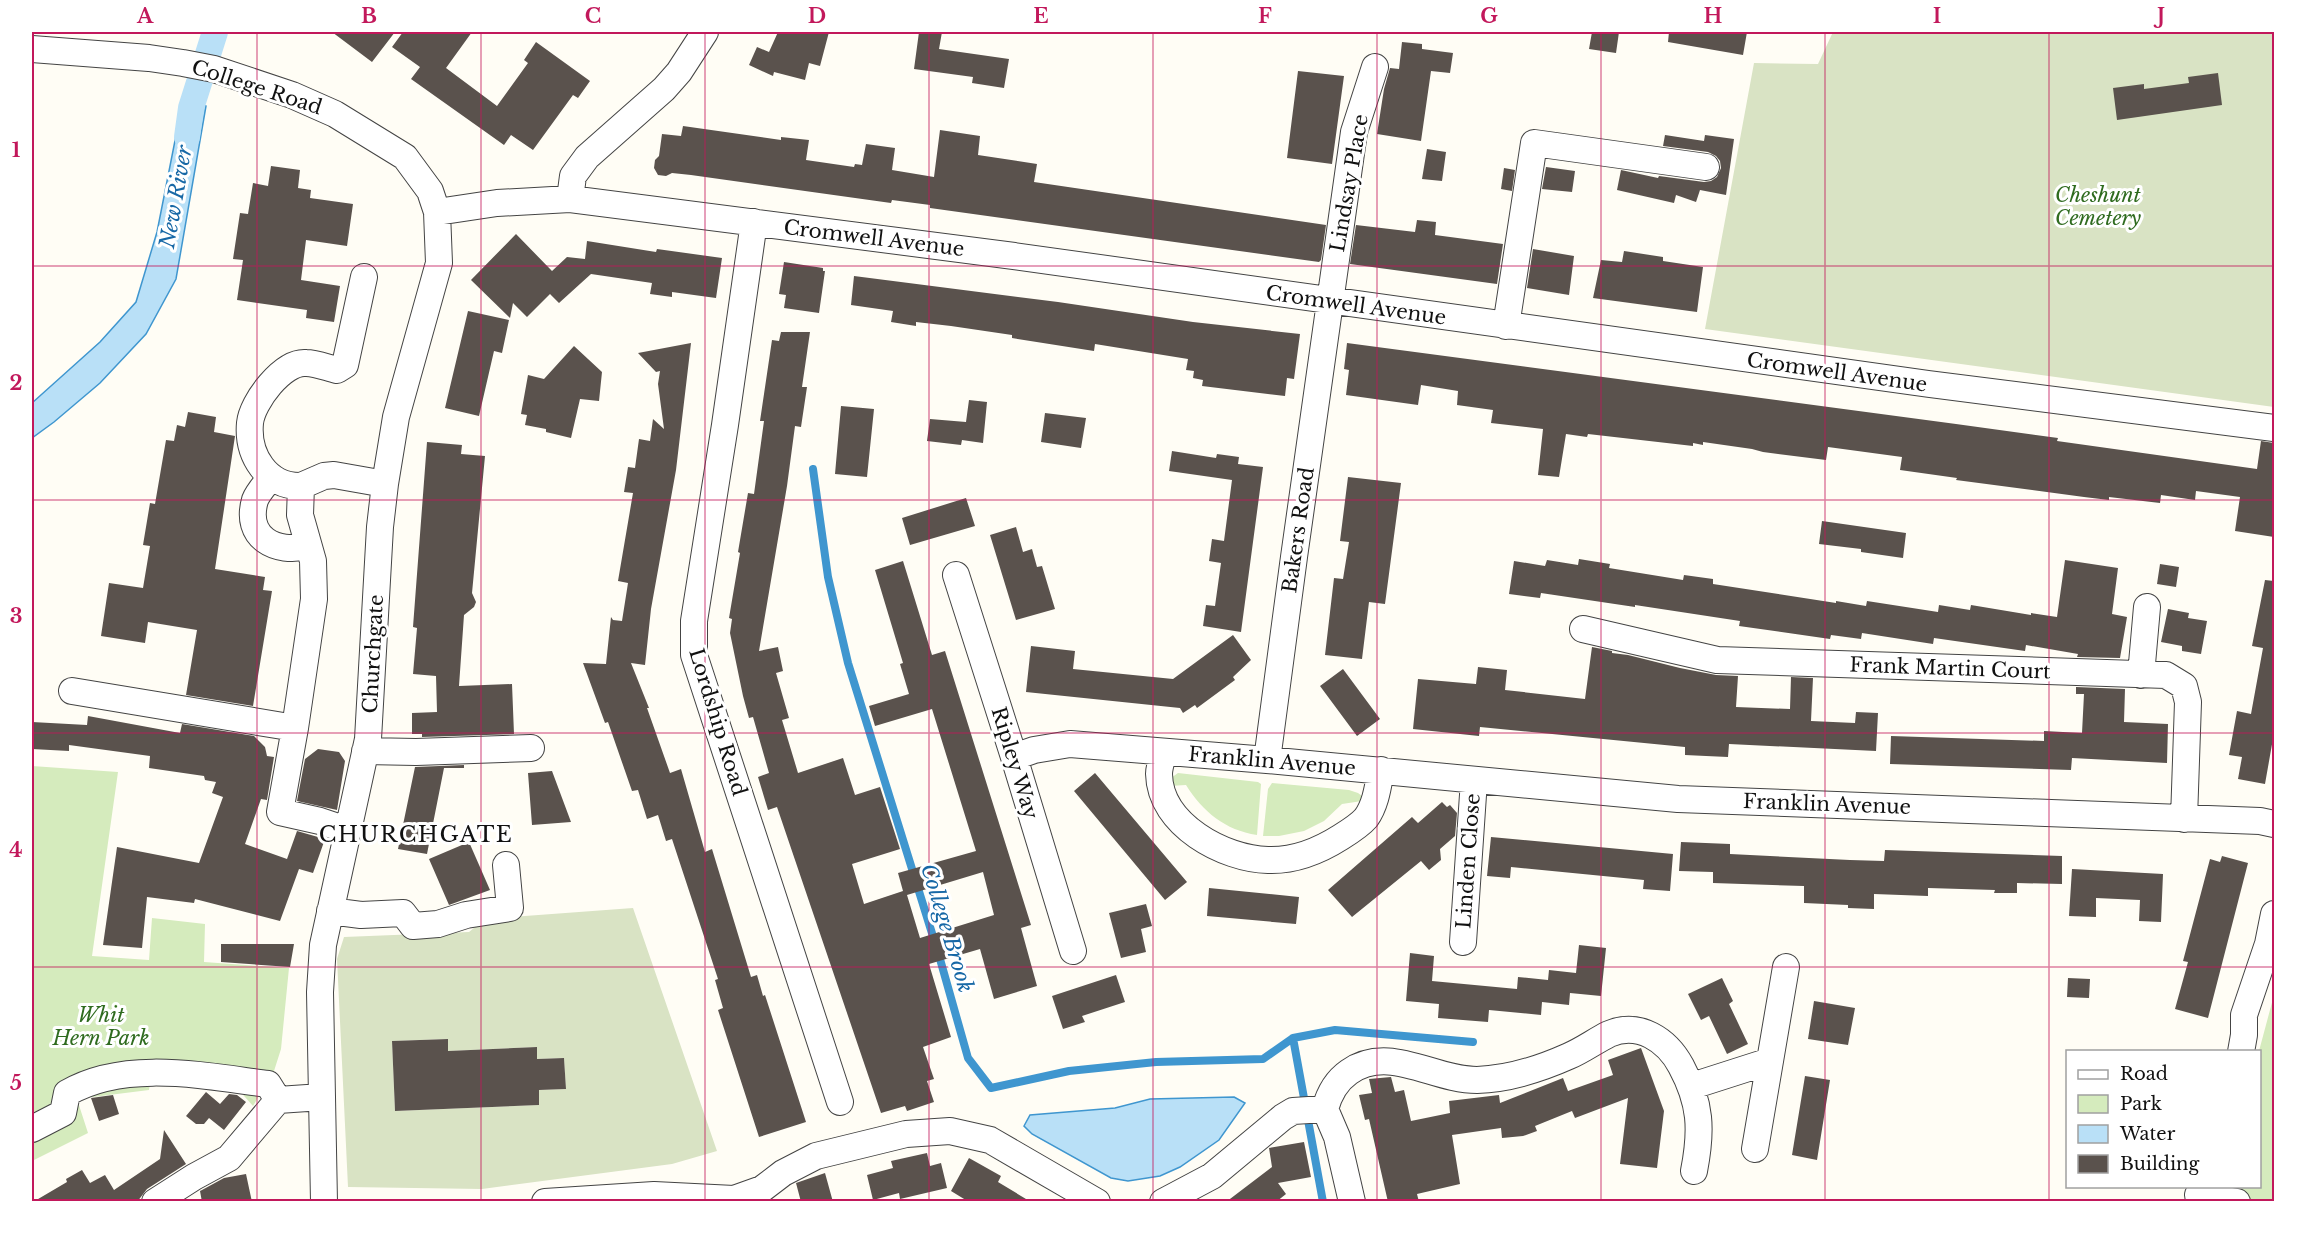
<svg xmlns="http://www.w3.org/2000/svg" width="2306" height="1233" viewBox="0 0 2306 1233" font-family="'Libre Baskerville',serif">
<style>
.green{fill:#d5ebbd}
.cemetery{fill:#d9e3c4;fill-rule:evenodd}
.water{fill:#b9e0f7;stroke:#3f96cf;stroke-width:1.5}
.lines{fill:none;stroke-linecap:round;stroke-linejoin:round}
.stream{stroke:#3f96cf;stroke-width:8}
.canal{stroke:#b9e0f7;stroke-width:26}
.building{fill:#5a524d;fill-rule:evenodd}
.minor-casing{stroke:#444;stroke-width:28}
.minor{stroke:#fff;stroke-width:26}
.grid{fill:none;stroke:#c2185b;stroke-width:1.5;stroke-opacity:0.55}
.labels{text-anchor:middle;stroke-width:6;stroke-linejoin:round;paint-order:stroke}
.street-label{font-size:20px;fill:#111;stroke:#fff}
.park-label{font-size:20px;font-style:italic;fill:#2f6b1f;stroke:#fff}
.water-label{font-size:21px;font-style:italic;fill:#1768a6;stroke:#fff}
.quarter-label{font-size:22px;letter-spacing:1.5px;fill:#111;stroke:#fff}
.neatline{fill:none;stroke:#c2185b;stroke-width:2}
.grid-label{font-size:20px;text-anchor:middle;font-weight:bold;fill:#c2185b}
</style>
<rect width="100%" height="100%" fill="#fffdf5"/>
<path class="green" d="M32,766L118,772L92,956L149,960L152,918L205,924L204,962L289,968L281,1049L274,1071L253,1106L237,1088L150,1083L149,1090L77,1099L88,1133L32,1161Z
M1178,773L1258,782L1261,784L1257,835C1225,830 1203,812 1186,785L1169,786L1171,778Z
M1272,783L1349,790L1358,793L1362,796V801L1342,804L1324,821L1304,831L1279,836H1263L1268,789Z
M2274,995V1201L2219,1202L2223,1187L2260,1186L2259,1051Z"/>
<path class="cemetery" d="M1833,32H2274V407L1705,329L1754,63L1818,64Z
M633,908L717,1151L672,1164L482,1189L348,1187L337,959L344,937L469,932L485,919ZM447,1039L448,1051L536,1047L537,1059L564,1058L566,1089L539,1090V1105L395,1111L392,1041Z"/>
<path class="water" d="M183,100L206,106L176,279L146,334L100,383L54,422L32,438V403L100,342L136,302L157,232Z
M1234,1097L1245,1103L1219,1140L1180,1167L1160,1176L1128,1181L1111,1178L1032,1134L1024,1126L1030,1115L1115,1108L1150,1099Z"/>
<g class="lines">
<path class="stream" d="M813,469L828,577L848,663L940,959L968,1058L991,1088L1069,1071L1156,1062L1263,1059L1293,1038L1335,1030L1473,1042
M1293,1038L1323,1202"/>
<path class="canal" d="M187,137L191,108L215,32"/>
</g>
<path class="building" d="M332,32H395L372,62Z
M403,32H472L446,68L497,106L528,63L524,60L536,42L590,81L578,98L573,95L533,150L511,135L504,145L411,79L420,67L392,47Z
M778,32H829L820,66L809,63L805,80L774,72L773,76L749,65L757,47L769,52Z
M919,32H942L939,49L1009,59L1004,88L972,83L973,77L914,69Z
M1592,32H1619L1616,53L1589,49Z
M1669,32H1747L1743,55L1668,42Z
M1402,42L1422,44V49L1453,53L1450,73L1431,71L1421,141L1377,134L1384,89L1390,68L1399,69Z
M1298,71L1344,76L1332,164L1287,158Z
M2218,73L2222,105L2117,120L2113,88L2144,84V89L2189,83L2188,77Z
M683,126L781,140V137L809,140L806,160L854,167L855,164L862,165L866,144L895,148L892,170L934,177L940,130L980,136L978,155L1037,164L1034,182L1326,225L1321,260L1319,262L930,208V205L892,200L891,203L691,175L672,173L666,176L658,175L654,168L655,160L659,156L662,134L681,136Z
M1665,135L1704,141L1705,135L1734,139L1726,195L1700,190L1696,202L1676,195L1674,203L1617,190L1621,170L1658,178L1659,176L1704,182L1711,181L1717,177L1721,168L1720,161L1716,156L1708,152L1663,146Z
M1427,149L1446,152L1442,181L1422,179Z
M271,166L300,170L298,188L311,190L310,198L353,204L347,246L306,240L301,280L340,286L334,322L306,318L307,310L237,300L243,260L233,259L240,213L248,214L253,183L268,186Z
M1546,167L1575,171L1572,192L1542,189Z
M1504,168L1515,170L1512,191L1501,189Z
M1417,220L1436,222L1435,235L1503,244L1497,284L1350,264L1356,225L1415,232Z
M516,234L552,271L567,257L585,259L587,241L656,252L657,249L722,258L716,298L672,292V297L650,294L652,283L591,274L559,303L550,294L527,317L513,303L510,318L471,280Z
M1533,249L1574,256L1569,295L1527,288Z
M1624,251L1663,257V261L1703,267L1697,312L1593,298L1601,260L1622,262Z
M784,262L823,268V271H825L819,313L784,308L786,295L779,294Z
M854,276L1058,302L1193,322L1300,334L1294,379L1287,378L1285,396L1202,386L1203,380L1193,378L1194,371L1186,370L1188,359L1095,344L1094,351L1012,338V335L951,326L916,322V326L891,322L893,311L851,305Z
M468,311L509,320L502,353L494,351L479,416L445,408Z
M781,332H810L802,387H807L801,427L795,426L787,486L759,651L778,647L783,671L776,673L789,718L782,720L798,773L843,758L855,795L880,787L900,849L852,864L864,904L903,891L898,873L976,851L932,709L875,726L869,706L909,694L900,664L903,663L875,570L903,561L932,655L945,651L1031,925L1021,928L1037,986L994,999L980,949L929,964L951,1037L923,1047L934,1079L927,1081L934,1102L907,1111L905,1106L881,1113L777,807L768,810L758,777L769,773L753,717L749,718L743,696L730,633L732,619L729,618L740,553L738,552L748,493L754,494L764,421H760L772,340L779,341ZM983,872L994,915L920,938L907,895Z
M691,343L676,470L651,609L645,665L631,663L649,708H647L670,773L681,769L705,852L712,849L751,977L757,975L763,996L765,995L806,1122L759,1137L718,1010L723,1008L715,980L718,979L672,839L666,841L658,815L647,819L638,790L632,791L608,722L605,723L583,663L606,664L611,617L613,620L622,621L628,583L618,581L633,493L624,492L628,467L635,468L639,439L650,441L653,419L664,429L658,384L660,371L656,372L638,353Z
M1347,343L1956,424L2058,438L2057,441L2257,469L2261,441L2274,443V537L2235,531L2240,497L2196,491L2195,500L2161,495L2160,503L2109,497V500L2084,497L1956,480L1957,478L1900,470L1902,457L1828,447L1826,460L1763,452L1752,449L1703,442V445L1693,443V446L1588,434L1587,437L1566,434L1559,477L1538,475L1543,429L1491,423L1493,410L1457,405L1458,391L1421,385L1418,405L1346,395L1349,370L1344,369Z
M574,346L602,372L599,401L580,399L571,438L546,432V429L525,425L527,415L521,414L528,375L544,379Z
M969,400L987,402L983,443L962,440L961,445L927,441L930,419L966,422Z
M841,406L874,409L867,477L835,474Z
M188,412L216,417L214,432L235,436L215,569L265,577L263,590L272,591L253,706L186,695L197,630L148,622L145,643L101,636L109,583L143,588L150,546L143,545L150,503L155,504L166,440L174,441L177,425L185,427Z
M1045,413L1086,418L1081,448L1041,442Z
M427,442L462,445L461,454L485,456L472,593L476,602L474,607L464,615L459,686L512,684L514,734L422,737V734H412V713L437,712L436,676L413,674L417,628L413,627Z
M1172,451L1216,458L1217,454L1239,457L1238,464L1263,467L1241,632L1203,626L1206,605L1215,606L1221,563L1209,561L1212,539L1224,541L1232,480L1169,471Z
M1348,477L1401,483L1385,604L1369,602L1362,659L1325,655L1334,578L1343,579L1349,542L1340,541Z
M966,498L975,526L910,545L902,518Z
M1822,521L1906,533L1903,558L1861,552V549L1819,544Z
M1016,527L1023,552L1032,549L1037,567L1042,566L1055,609L1016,620L990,535Z
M1579,559L1610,564L1609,568L1683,580L1684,575L1713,579V584L1836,603V601L1866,606L1867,601L1938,612L1939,605L1970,610L1971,605L2031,615V613L2057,617L2065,560L2118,568L2112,614L2127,617L2120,658L2077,657L2078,654L2026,645L2025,651L1934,638L1933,644L1862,633L1861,639L1831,635L1830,639L1739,626L1740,621L1635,605V607L1541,593L1540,598L1509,594L1514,561L1545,566L1547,560L1578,565Z
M2160,564L2179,567L2176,587L2157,584Z
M2265,580L2274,581V733L2265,784L2238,779L2242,757L2229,755L2237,711L2251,714L2263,648L2252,646Z
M2168,609L2189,613L2188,618L2207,621L2201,654L2182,651V646L2161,642Z
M1233,635L1251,660L1233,677L1235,680L1197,708L1195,705L1183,713L1180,708L1026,692L1031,646L1075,651L1073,669L1173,679Z
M1592,647L1612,651V653L1628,655L1680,668L1716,675L1738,676L1736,707L1790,709L1791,677L1813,678L1811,721L1855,723L1856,712L1878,713L1876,751L1729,744L1728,757L1706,756L1685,755V747L1480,727L1479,736L1413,729L1418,679L1476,684L1478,667L1507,670L1505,690L1585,699Z
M1343,669L1380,719L1357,736L1320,686Z
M2076,687L2125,689L2124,722L2168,724L2167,763L2072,758L2071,770L1890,764L1891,736L2044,741V731L2082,733L2084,694H2076Z
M88,716L180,733L182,724L254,736L265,747L267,756L274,757L267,800L261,799L245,844L287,859L297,831L325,839L313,873L299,869L280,921L195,899L194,903L147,897L142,948L103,945L117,847L199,863L223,797L212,793L216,782L205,780L204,776L149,768L150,756L69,745V751L32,749V722L87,725Z
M318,749L339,752L345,761L337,810L297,801L305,759Z
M464,765V768H444L427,854L398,849L415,767Z
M552,771L571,822L532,825L528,773Z
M1095,773L1187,882L1165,900L1074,791Z
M1442,802L1447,807L1450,805L1457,813L1455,836L1440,849L1441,860L1429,870L1421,861L1352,917L1328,890L1412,817L1418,823Z
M1491,837L1673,854L1670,891L1643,889L1644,880L1511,867L1510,878L1487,876Z
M469,842L490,890L449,905L429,859Z
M1681,842L1730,844V854L1850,860L1884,861L1885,850L2062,856V884L2017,883V893H1994L1995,890L1928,888V896L1874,894V909L1848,908V905L1804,903V886L1713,883V872L1679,871Z
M2222,856L2248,863L2208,1018L2175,1009L2188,962L2183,961L2210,859L2220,862Z
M2072,869L2163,874L2161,922L2139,921L2140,900L2096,898V917L2069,916Z
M1209,888L1299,897L1296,924L1207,916Z
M1146,904L1152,926L1141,929L1146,952L1121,958L1109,913Z
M221,944H294L290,967L221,962Z
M1579,945L1606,948L1601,996L1570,993L1569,1005L1542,1002L1541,1015L1489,1010L1488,1022L1438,1018L1439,1004L1406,1001L1410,953L1434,956L1432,981L1517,989L1518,977L1548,980L1549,970L1576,973Z
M1116,975L1125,1002L1082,1016L1085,1022L1063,1029L1052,996Z
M1722,978L1733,1001L1729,1004L1748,1044L1727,1054L1709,1016L1701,1020L1688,994Z
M2068,978L2090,979L2089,998L2067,997Z
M1814,1001L1855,1008L1848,1045L1808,1039Z
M448,1039V1051L537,1047V1059L564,1058L566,1089L539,1090V1105L395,1111L392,1041Z
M1641,1048L1664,1111L1657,1168L1620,1164L1628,1098L1575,1118L1572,1111L1535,1126L1537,1131L1523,1136L1502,1138L1501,1128L1452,1135L1460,1184L1417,1194L1419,1202H1388L1369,1119L1365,1120L1359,1095L1372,1093L1369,1079L1391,1077L1395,1092L1404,1090L1411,1121L1450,1113L1449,1101L1499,1095L1500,1103L1563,1078L1568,1091L1613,1075L1608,1060Z
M1805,1076L1830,1080L1817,1160L1792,1155Z
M206,1092L220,1104L229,1094L237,1095L246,1102L224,1130L209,1118L204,1124H196L186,1116Z
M113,1095L119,1114L99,1121L91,1098Z
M164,1130L186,1164L147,1189L137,1202H33L67,1182L66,1179L82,1170L90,1183L105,1175L114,1190L160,1159Z
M1304,1142L1311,1177L1278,1183L1286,1194L1276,1202H1226L1272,1167L1269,1148Z
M927,1153L930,1166L941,1163L947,1188L900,1199L899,1193L873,1200L867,1175L893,1168L891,1161Z
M969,1158L1001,1176L998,1182L1031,1202H969L951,1191Z
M825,1173L833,1202H801L796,1183Z
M246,1174L252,1202H202L200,1191L202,1190L224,1178Z"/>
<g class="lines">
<g class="minor-casing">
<path id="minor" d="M32,49L149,58L183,63L214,69L292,95L335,114L405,157L430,191L437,212L439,263L396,417L385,484L380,527L368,739L323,945L320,992L324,1202
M570,199L573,176L587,157L664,89L679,72L705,32
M437,212L497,203L570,199L1014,256L1929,384L2274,428
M754,222L725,425L694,621V655L840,1102
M1506,326L1534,143L1706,167
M271,477C266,484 258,492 255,500C244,538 276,554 308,546
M301,486L324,476L334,475L385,484
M956,575L1014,757L1073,951
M1583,629L1717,660L2166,675L2184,686L2188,702L2184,819
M2141,675L2147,607
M72,691L295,728L314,599L313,561L300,515L301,486C267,487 247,455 250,423C252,402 283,361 306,363C316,363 328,368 337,370L345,365L364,277
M295,728L280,812L320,821L347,830
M365,751L416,752L531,748
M1164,752C1162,759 1159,767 1159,774C1160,825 1224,859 1268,860C1294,861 1319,851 1341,837C1349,832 1360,825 1366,818C1376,804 1378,786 1381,770
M1014,757L1034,750L1070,744L1267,760L1678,799L2260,821L2274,824
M1267,760L1294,557L1354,132L1375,67
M330,911L361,915L403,913L413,926L438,924L466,915L510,908L506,865
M1463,942L1474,780
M2241,1052L2244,1035V1015L2268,944L2274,914
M1692,1086L1770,1061
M1325,1109C1329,1094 1336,1081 1349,1072C1389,1044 1433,1080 1477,1080C1508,1079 1540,1069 1569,1056C1583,1050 1595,1041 1609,1034C1639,1021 1667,1040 1681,1066C1701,1103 1702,1130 1694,1171
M32,1129L63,1113L67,1093C125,1059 205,1076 268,1084L278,1100
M1755,1149L1786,967
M2198,1195L2237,1202
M155,1202L194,1177L229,1158L278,1100L322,1097
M545,1202L654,1195L734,1199L762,1189L783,1173L816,1156L906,1134L950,1131L990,1140L1097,1202
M1163,1202L1212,1176L1283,1117L1293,1111L1325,1109L1337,1137L1352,1202"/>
</g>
<use href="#minor" class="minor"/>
</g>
<path class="grid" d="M257,32V1202M481,32V1202M705,32V1202M929,32V1202M1153,32V1202M1377,32V1202M1601,32V1202M1825,32V1202M2049,32V1202M32,266H2274M32,500H2274M32,733H2274M32,967H2274"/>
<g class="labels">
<g class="street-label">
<text transform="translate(257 87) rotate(18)" y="7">College Road</text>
<text transform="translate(1349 183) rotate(-80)" y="7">Lindsay Place</text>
<text transform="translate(874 238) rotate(7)" y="7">Cromwell Avenue</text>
<text transform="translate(1356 305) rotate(8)" y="7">Cromwell Avenue</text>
<text transform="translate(1837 372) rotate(8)" y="7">Cromwell Avenue</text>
<text transform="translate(1298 530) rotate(-82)" y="7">Bakers Road</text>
<text transform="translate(373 654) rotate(-87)" y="7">Churchgate</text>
<text transform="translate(1950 668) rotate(2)" y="7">Frank Martin Court</text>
<text transform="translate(718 722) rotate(73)" y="7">Lordship Road</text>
<text transform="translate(1272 761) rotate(5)" y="7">Franklin Avenue</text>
<text transform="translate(1015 763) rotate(73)" y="7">Ripley Way</text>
<text transform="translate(1827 804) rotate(2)" y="7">Franklin Avenue</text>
<text transform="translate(1468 861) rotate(-86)" y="7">Linden Close</text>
</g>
<g class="park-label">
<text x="2098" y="202">Cheshunt<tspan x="2098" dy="23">Cemetery</tspan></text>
<text x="101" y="1022">Whit<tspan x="101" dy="23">Hern Park</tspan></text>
</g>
<g class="water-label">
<text transform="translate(176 197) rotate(-80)" y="7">New River</text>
<text transform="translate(947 928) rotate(73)" y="7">College Brook</text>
</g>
<g class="quarter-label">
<text x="416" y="842">CHURCHGATE</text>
</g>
</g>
<rect width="2306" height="1233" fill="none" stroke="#ffffff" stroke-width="66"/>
<rect x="2066" y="1050" width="195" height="138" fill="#ffffff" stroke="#a0a0a0" stroke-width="1.5"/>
<rect x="2078" y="1070" width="30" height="9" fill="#ffffff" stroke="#a0a0a0" stroke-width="1.5"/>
<text x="2120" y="1080" font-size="18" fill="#111111">Road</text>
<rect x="2078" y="1095" width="30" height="18" fill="#d5ebbd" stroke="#a0a0a0" stroke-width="1.5"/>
<text x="2120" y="1110" font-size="18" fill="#111111">Park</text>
<rect x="2078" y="1125" width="30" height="18" fill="#b9e0f7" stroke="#a0a0a0" stroke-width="1.5"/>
<text x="2120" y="1140" font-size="18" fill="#111111">Water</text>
<rect x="2078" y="1155" width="30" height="18" fill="#5a524d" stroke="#a0a0a0" stroke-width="1.5"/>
<text x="2120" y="1170" font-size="18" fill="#111111">Building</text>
<rect x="33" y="33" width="2240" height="1167" class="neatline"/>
<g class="grid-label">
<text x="145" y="23">A</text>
<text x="369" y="23">B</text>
<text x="593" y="23">C</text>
<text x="817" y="23">D</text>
<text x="1041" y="23">E</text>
<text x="1265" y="23">F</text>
<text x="1489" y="23">G</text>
<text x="1713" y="23">H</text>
<text x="1937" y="23">I</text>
<text x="2161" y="23">J</text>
<text x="16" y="157">1</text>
<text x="16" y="390">2</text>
<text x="16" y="623">3</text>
<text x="16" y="857">4</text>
<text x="16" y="1090">5</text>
</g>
</svg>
